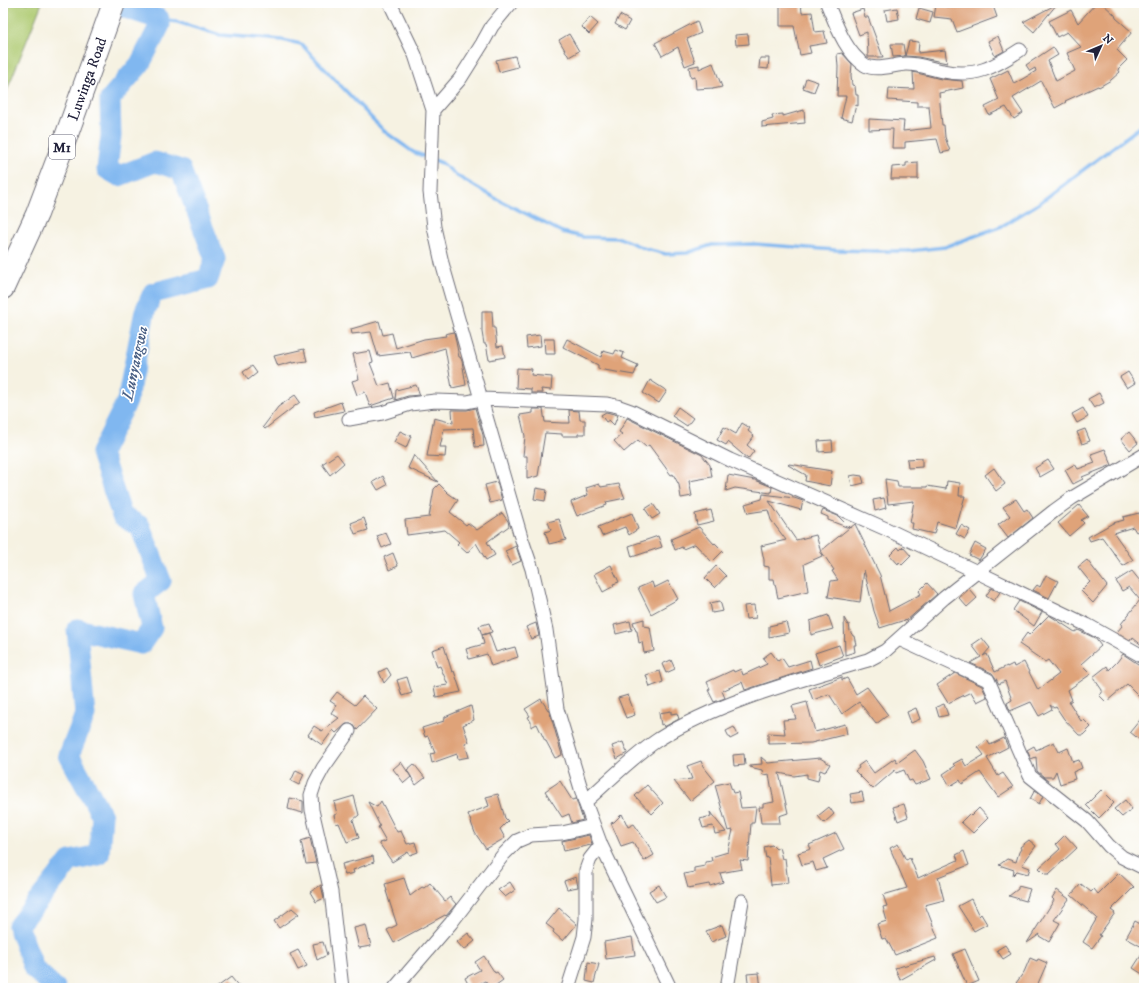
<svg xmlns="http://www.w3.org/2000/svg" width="1147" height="991" viewBox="0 0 1147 991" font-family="'IM FELL DW Pica',serif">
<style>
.green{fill:#aeca71;stroke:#687656}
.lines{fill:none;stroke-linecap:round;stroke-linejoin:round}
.stream{stroke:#80b7f0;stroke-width:3.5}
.river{stroke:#80b7f0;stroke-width:21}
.building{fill:#dfa379}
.street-casing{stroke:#6c6b75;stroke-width:15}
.highway-casing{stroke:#6c6b75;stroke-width:24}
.street{stroke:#fff;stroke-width:13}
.highway{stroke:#fff;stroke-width:22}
.labels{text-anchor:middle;stroke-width:3.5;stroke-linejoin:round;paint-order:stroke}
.shield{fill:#fff;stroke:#646476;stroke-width:1}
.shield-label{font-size:14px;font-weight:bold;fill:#22223b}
.street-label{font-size:15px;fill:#22223b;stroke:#fff}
.water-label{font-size:16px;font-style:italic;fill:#485e83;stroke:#fff}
</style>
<rect width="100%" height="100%" fill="#fff"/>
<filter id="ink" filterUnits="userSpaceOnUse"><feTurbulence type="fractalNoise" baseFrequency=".025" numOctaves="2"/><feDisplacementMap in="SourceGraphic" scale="8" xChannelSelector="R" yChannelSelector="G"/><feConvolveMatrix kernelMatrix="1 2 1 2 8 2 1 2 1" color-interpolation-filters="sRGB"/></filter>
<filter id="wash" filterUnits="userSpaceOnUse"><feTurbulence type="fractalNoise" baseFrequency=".012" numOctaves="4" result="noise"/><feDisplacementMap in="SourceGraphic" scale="16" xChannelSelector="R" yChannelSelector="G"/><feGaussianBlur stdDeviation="0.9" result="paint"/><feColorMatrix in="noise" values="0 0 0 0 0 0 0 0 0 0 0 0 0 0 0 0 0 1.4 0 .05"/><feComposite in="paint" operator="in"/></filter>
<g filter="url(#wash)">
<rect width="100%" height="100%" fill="#f6f2e2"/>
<path class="green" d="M3,3H42L3,100Z"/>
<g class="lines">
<path class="stream" d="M159,19L177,22L220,35L282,40L301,44L384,131L413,152L442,163L457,176L495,198L562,232L583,237L620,238L646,249L666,254L687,253L712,245L755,244L836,250L874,251H909L945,247L1002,226L1038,204L1144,124"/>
<path class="river" d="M55,988L34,969L18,926L70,861L99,855L102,816L69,755L85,715L77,629L141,644L152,628L144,594L161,581L140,526L122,516L101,453L127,401L145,311L153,293L208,279L215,259L181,170L155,162L119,176L107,169L111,136L110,99L140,64L160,25L159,19L110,3"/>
</g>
<g id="blocks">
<path class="building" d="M780,3H801L802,13L812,12L815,32L824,31L827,43L809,46L811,53L800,55L794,26H780Z
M956,3H992L997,17L957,32L952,19L934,17L936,5L948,7Z
M1096,3H1102L1115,15L1116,18L1132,32L1117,50L1127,60L1118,69L1120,72L1111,80L1099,87L1098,86L1065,101L1066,102L1055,108L1041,81L1013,98L1023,113L1014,119L1006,107L989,115L985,107L999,100L990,79L1008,70L1014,84L1036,71L1035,68L1030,71L1026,65L1053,47L1058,55L1048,61L1056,81L1075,71L1067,53L1081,47L1067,32L1057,37L1049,21L1071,10L1078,23Z
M1057,4L1034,32L1023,22Z
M897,8L899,19L887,21L885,10Z
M919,8L933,12L930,23L916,19Z
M863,9L865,17H868L883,57H868L867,32L859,35L851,13Z
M620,15L630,21L625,30L615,24Z
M590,17L598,24L589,34L582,27Z
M697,21L701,33L687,39L695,62L685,66L678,47L662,56L655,43Z
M569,34L579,51L569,57L559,40Z
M748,34L749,44L736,45L735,35Z
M998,36L1004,51L995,56L988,41Z
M909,41L919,42L918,53L945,50L947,63L918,57L905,56Z
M891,44H903L905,56L893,57Z
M842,53L852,64L851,75L852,85L855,86L856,95H858V106L856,105L852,121L841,118L846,96H837L838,67L837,54Z
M515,56L518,67L499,72L496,60Z
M760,58H769L768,69L759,68Z
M713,63L722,87L713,89V88L696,89L695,77L691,78L689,67L699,65V69Z
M913,72L941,79L962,81L963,88L939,93L942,125H944L945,137L950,151L941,153L937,139L905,142V148H892L893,129L869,130V119L904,121L903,131L931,128L929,106H917V102L888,100L889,88L914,89Z
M806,78L818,82L814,92L803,88Z
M804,110L805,123L762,127V122L773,119L772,115L783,114V116Z
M918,162V179H891L892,167L906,166V163Z
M482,311H492L493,328H495L497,347L503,346L505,357L489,360L486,344H484L482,332Z
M379,321L383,335L392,333L396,348L424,339L446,336L445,334L454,332L459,357H460L462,361L466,385L452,388L445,348L412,358L410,352L378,356L371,332L352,334L351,329Z
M540,335L541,346L527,348L526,337Z
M544,339H554L555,354H545Z
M567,339L601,357L603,351L614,354L616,350L624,353L622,358L638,365L634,375L598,369V365L563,347Z
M304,349L307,361L292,363V362L278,366L274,356Z
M370,351L373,362L370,363L379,386L390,383L394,398L370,406L365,392L357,395L352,381L359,379L353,354Z
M252,366L257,373L248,380L243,372Z
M517,368L532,369L531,375L552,377L551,390L541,389L542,393H531V389L516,388Z
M1128,372L1135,383L1127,388L1120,377Z
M650,380L667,391L659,403L643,393Z
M416,385L420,395L408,396L395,400L396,390Z
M1099,393L1104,403L1094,408L1088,399Z
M295,395L300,402L265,429L263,427L278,407Z
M341,402L344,411L315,417L314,412Z
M678,407L693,418L687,426L672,416Z
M475,408L483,435L484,446L475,447L473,428L444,429L440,447H446L445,457L427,456L434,418L453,423L452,410H467Z
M1083,408L1088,417L1077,423L1072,414Z
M533,409H543L545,422L562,423H570L569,410L579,411L580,420H585V434H578V436H562V434L545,433L538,476L527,479V456H523L525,436L520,415L533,413Z
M606,412L618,415L614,425L609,420L606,422L601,415Z
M627,418L702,455L710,465L712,477L689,481L692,496L681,498L679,485L673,474L671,475L649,445L646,447L638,440L624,452L614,441L622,434L619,432Z
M742,423L750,428L748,431L754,436L747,445L754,451L748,459L728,442L726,445L717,440L724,427L736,434Z
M1085,429L1090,441L1082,444L1077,432Z
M400,431L411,436L406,448L394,442Z
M1129,432L1138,443L1130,450L1121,439Z
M832,440L833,451L819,452L818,441Z
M1105,449L1112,465L1082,477L1083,479L1073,484L1065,470L1075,464L1078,469L1095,463L1091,454Z
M337,454L344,463L330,475L322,464Z
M414,455L438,482L408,468Z
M922,458V467L908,468L907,459Z
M1048,460L1054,469L1040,477L1035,468Z
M789,464L832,471L830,486L805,481L806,475L788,465Z
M994,468L1005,484L996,491L985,475Z
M728,475L755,480L772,487L771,493L735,488L726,491Z
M855,475L862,476L864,483L852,486L850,476Z
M383,476L387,485L378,490L373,482Z
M885,479L897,481L898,487H927V486L946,489L947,481L960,483L959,496H965L956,528L937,522L934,534L912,529L913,523H910L914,501L888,504Z
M497,482L502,500L490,503L485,485Z
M439,484L448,493L458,500L450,512L466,525L468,523L477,530L502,513L508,521L509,526L487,542L495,555L486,560L476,543L467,553L457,544L459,542L445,530L407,535L405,520L429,517L434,489Z
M599,484L601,487L619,484L625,498L606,502L607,505L577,516L571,502L588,495L586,488Z
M536,488L547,490L545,501L534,499Z
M763,494L794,498L803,501L801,510L769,501L796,540L816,535L822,556L804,564L808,591L778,598L774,579H769V567L764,566V560L761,546L786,540L771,520L768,510L748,513L745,504L762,499Z
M884,498L886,508L875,511L873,500Z
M1016,499L1024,511L1027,509L1033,518L1008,538L998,525L1010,516L1003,507Z
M653,504L660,514L652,519L645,509Z
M1079,505L1088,516L1081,520L1084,523L1069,536L1058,523Z
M711,510L714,521L697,525L695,514Z
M823,510L838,516L850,528L855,524L880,575L889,611L921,594L919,591L927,583L937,594L906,621L905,620L880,628L874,611L864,570L860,602L828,597L831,581L838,580L832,571L834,570L821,551L849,528L828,520V517L821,514Z
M632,513L638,529L629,535L625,527L602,536L598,527Z
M1139,513L1144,521V528L1136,532L1133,527L1114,533L1133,560L1123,566L1102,537L1090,541L1088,537L1113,523L1124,520L1123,517Z
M364,518L368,530L355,534L351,523Z
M559,519L566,540L549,544L545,532L551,530L548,522Z
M961,525L970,530L965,539L956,534Z
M699,527L714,544L715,543L723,551L712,562L695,544L683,549L682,547L675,550L671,539Z
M386,533L391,544L382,548L377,536Z
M658,536L662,547L632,557L629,546Z
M975,543L986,549L979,560L969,555Z
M516,546L521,561L512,565L505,551Z
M898,547L900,550L903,547L911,556L902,565L899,562L898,564L890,555Z
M393,553L398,566L389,570L384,557Z
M1087,560L1107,586L1093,603L1081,591L1090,582L1078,567Z
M611,565L619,582L613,584L614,586L603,592L594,574Z
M716,566L726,576L715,588L705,578Z
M1132,571L1144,586V647L1133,638L1130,640L1117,632L1122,626L1121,624L1140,600L1129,587L1122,591L1116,581Z
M1046,575L1058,581L1049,598L1033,590L1037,585L1040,587Z
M668,581L678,599L651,614L638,588L652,582L654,588Z
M991,588L1000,592L994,601L986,596Z
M969,589L977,598L967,607L959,598Z
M720,601L723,611L712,613L710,603Z
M1019,601L1042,612L1034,626L1013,610Z
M754,605L756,618L746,619L744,606Z
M828,615L833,629L811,635L810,621Z
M1049,615L1075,632L1078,630L1095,638L1101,646L1081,664L1091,674L1068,690L1072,700L1069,702L1081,721L1083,719L1091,727L1083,735H1079L1064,719L1056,707L1054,708L1050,705L1052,709L1039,716L1031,702L1010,711L1007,703L1012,700L1005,681L999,684L995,677L992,673L970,663L981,657L972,645L982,638L990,648L983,656L987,654L995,672L1007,666V667L1013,664L1014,667L1024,662L1038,690L1059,674L1048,660L1045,662L1019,644L1027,633L1029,635Z
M844,618L848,625L849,624L850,631L853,636H854L856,645H854L855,652L845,655Z
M644,619V626L650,627L654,651L644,653L642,642L639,643L637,631H636L633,622Z
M630,621L632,630L616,634L614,625Z
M786,622L789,633L769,637V626Z
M489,623L492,632L482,635L479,626Z
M536,623L539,636L531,639L526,627Z
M489,633L496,652L515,647L518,657L491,666L487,654L469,659L466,649L484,644L482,635Z
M839,645L843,656L819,665L815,653Z
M444,646L452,672L454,671L461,692L436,697L434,687L448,685L440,666L437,667L432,650Z
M771,652L778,661L782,658L788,667L810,660L812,668L745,690L742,682L722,691L725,698L714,702L708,690L710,689L707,682L733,670L734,672L741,669L743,675L767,664L763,658Z
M1123,654L1144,668V701L1127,684L1106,702L1099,695L1102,693V690L1093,677L1107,666L1109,670L1117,662Z
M671,660L675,669L666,673L662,664Z
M387,668L391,675L384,683L379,672Z
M660,671L663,682L650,687L646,675Z
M955,673L982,686L987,697L977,702L971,692L948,703L937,685Z
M407,677L412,693L402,696L397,680Z
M842,677V680L847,678L856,694L867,687L888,715L876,724L859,702L842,714L829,694L813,700L809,689Z
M337,692L355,705L363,696L377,709L357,730L353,724H346L336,733L333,730L322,745L308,735L314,726L322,731L339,718L331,713L336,705L330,701Z
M628,695L635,715L626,718L618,698Z
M541,699L550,713L562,755L555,758L546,741H545L537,724L531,727V722L528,717L530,716L525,709Z
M807,702L815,732L845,724L847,734L811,743L768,744V733L785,734L783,720L796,719L792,706Z
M944,704L948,715L939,717L936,707Z
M471,706L474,720L463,725L469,742L465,744L469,757L458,759L457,754L432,763L430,754L435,753L428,736L425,737L422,728L444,721L445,717Z
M916,708L920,719L911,723L907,712Z
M671,711V714L677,713L679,719L664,727L663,724L661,725L659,713Z
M1144,715V735L1140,740L1130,732Z
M734,727L738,735L730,739L726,731Z
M1004,738L1008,747L987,758L998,776L1003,773L1013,787L998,797L980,772L962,784L960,780L950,786L943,774L955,766L953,764L962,759L966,766L984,755L978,747L987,740L990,745Z
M623,742L627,753L617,759L612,746Z
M1054,742L1059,752L1068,748L1073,762L1079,760L1082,768L1073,772L1075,779L1060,784L1056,771L1053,777H1044L1037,771L1036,757L1031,759L1027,750L1034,746L1036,750Z
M915,750L923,761L931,779L915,785L912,780L909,781L904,770L896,773L895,770L873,789L855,771L859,768L858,766L865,761L874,773L895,758L897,763Z
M744,754L745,765L734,766L733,755Z
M761,757L768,763L820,758L830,764L825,772L820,770L818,781L807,778V774L794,776L779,773L788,813L779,816L780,823H761L759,807H763V804L774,802L769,774L763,775L762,770L750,767V765L762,764Z
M701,761L703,766L715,781L690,801L674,781L692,779L687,766Z
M401,762L411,777L404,783L393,769Z
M414,764L425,778L416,785L407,770Z
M296,770L304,774L299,785L291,781Z
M560,781L572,800L576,799L583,820L572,823L569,814L562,817L545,791Z
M729,782L733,793L738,792L741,808L756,807L754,823H751L748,861L740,860L742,869L720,873L723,882L710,886L709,884L688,888L684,874L694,872V868L705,866V862L712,861L711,857L728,852L733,830L728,831L715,785Z
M647,785L663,803L652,814L635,796Z
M1035,790L1043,796L1039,804L1030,799Z
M1101,790L1114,803L1099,818L1086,805Z
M862,792L864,801L852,803L850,794Z
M498,794L505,818L508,821L500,829L505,838L486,849L475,833L468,814L489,806L486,797Z
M354,796L359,815L353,820L359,838L347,842L339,823L336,824L334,815L337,814L334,802Z
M290,798L303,801V813L288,809Z
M1125,800L1132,809L1122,817L1114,809Z
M381,801L397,832L401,831L407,844L415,842L418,852L410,855L408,852L392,862L379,843L386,841L378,827L380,826L368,802L377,807Z
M904,804L908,817L898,821L893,807Z
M829,807L834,814L824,823L818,816Z
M979,808L988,818L973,833L961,822L969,814L971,816Z
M710,812L713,816L726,832L715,834L713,826L703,828L700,819L711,816Z
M622,814L628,827L634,824L649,846L654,855L644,861L633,842L621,846L611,823L614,822Z
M836,833L844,849L823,859L827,868L816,871L813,862L802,865L798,853L811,849L809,845Z
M589,835L592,844L591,845L564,851L562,841Z
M1065,835L1077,848L1049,874H1045L1039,868L1060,849L1056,844Z
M310,838L316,863L306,864L301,841Z
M1029,840L1036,846L1022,865L1030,868L1028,874L1017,871L1013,875L1014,870L999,865L1007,859L1016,862L1019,852L1021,849L1020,847Z
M898,844L906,860L910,858L918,878L958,860L956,855L964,851L969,865L938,877L944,900L925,905L938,938L895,955L886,938L882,939L877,924L887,921L883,907L887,906L883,895L907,888L890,848Z
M772,845L776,849L779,847L782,859L785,858L788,883L771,885L768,857L766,858L764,847Z
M373,856L374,862L353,870L354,873L345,875L342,864Z
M1119,873L1134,887L1111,910L1115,913L1099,935L1101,936L1092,948L1083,942L1097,918L1071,895L1081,884L1091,892L1094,889L1098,894Z
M576,877L578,887L567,889L564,881Z
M404,878L410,896L422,887L424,888L430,883L445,901L450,897L456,904L446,916L445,915L394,943L387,930L397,925L386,891H387L385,884Z
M510,882L515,890L505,897L498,890Z
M321,885L324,898L316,902L310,892Z
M659,885L666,897L656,902L649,891Z
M1018,886L1030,889L1026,901L1009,896L1018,889Z
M1057,890L1069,899L1054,920L1060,923L1049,942L1039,936L1040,934L1027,943L1054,900L1052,898Z
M971,899L979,916L981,914L987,924L974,931L958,906Z
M292,908L299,914L279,928L274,921Z
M559,908L577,924L563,941L553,932L554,930L546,924Z
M1135,921L1144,926V948L1126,938Z
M366,925L371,946L359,948L354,928Z
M722,925L726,936L711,942L706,931Z
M468,933L475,941L464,950L457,942Z
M632,937L635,955L606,959L604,942Z
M323,942L327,955L317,960L313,944Z
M1005,945L1011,954L1003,959L997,950Z
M965,949L979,981L967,986L953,954Z
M298,950L307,966L298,970L290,954Z
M1144,951V975L1133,968Z
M484,956L495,973L497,972L503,980L492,988H490L485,981L470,988L465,978L480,970L475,962Z
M935,957L936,960L900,980L895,968Z
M1030,958L1037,961L1038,959L1047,963L1036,988H1023L1016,983L1024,972Z
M588,962L599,964L594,983L586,981Z
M759,973L761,988H749L747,974Z
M231,977L240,988H216Z"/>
</g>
</g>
<g filter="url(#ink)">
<use href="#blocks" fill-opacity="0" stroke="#6c6b75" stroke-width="1"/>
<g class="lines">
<g class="street-casing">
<path id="street" d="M390,3L415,55L433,110L430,192L434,227L442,263L481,399L521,537L532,569L546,630L557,709L585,802L601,845L670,988
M827,3C836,24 845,52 865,65C876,72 895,64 907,64C920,64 931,69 943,71C976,78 994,67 1020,50
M433,110L460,79L482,44L492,26L511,3
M349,419L382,413L410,404L435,401L467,402L481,399L607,404L617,406L631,411L730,460L886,529L977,572L1087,625L1144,657
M899,639L988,680L1030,776L1087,821L1109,846L1122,857L1144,868
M585,802C609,781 633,756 659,739C722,700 798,681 868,660L885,651L944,598L1054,511L1072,498L1144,455
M342,988L331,892L312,810L311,795L315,783L323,768L349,731
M395,988L451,923L503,855L517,841L531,835L562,833L593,826
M568,988L584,937L586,919V870L590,859L601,845
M727,988L742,901"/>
</g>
<g class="highway-casing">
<path id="highway" d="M3,288L37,214L62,148L114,3"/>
</g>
<use href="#street" class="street"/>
<use href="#highway" class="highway"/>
</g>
</g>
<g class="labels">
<rect class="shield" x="49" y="135" width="26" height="24" rx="3"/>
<g class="shield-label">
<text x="62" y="152">M1</text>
</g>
<g class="street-label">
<text transform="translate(87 79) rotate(-70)" y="5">Luwinga Road</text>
</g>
<g class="water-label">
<text transform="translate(134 363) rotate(-78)" y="6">Lunyangwa</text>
</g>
</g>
<rect width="1147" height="991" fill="none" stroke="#fff" stroke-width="16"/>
<g transform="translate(1101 46) rotate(46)" stroke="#ffffff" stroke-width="3" paint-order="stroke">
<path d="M0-3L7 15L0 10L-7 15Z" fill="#22223b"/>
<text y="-6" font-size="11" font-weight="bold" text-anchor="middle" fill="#22223b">N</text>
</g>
</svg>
